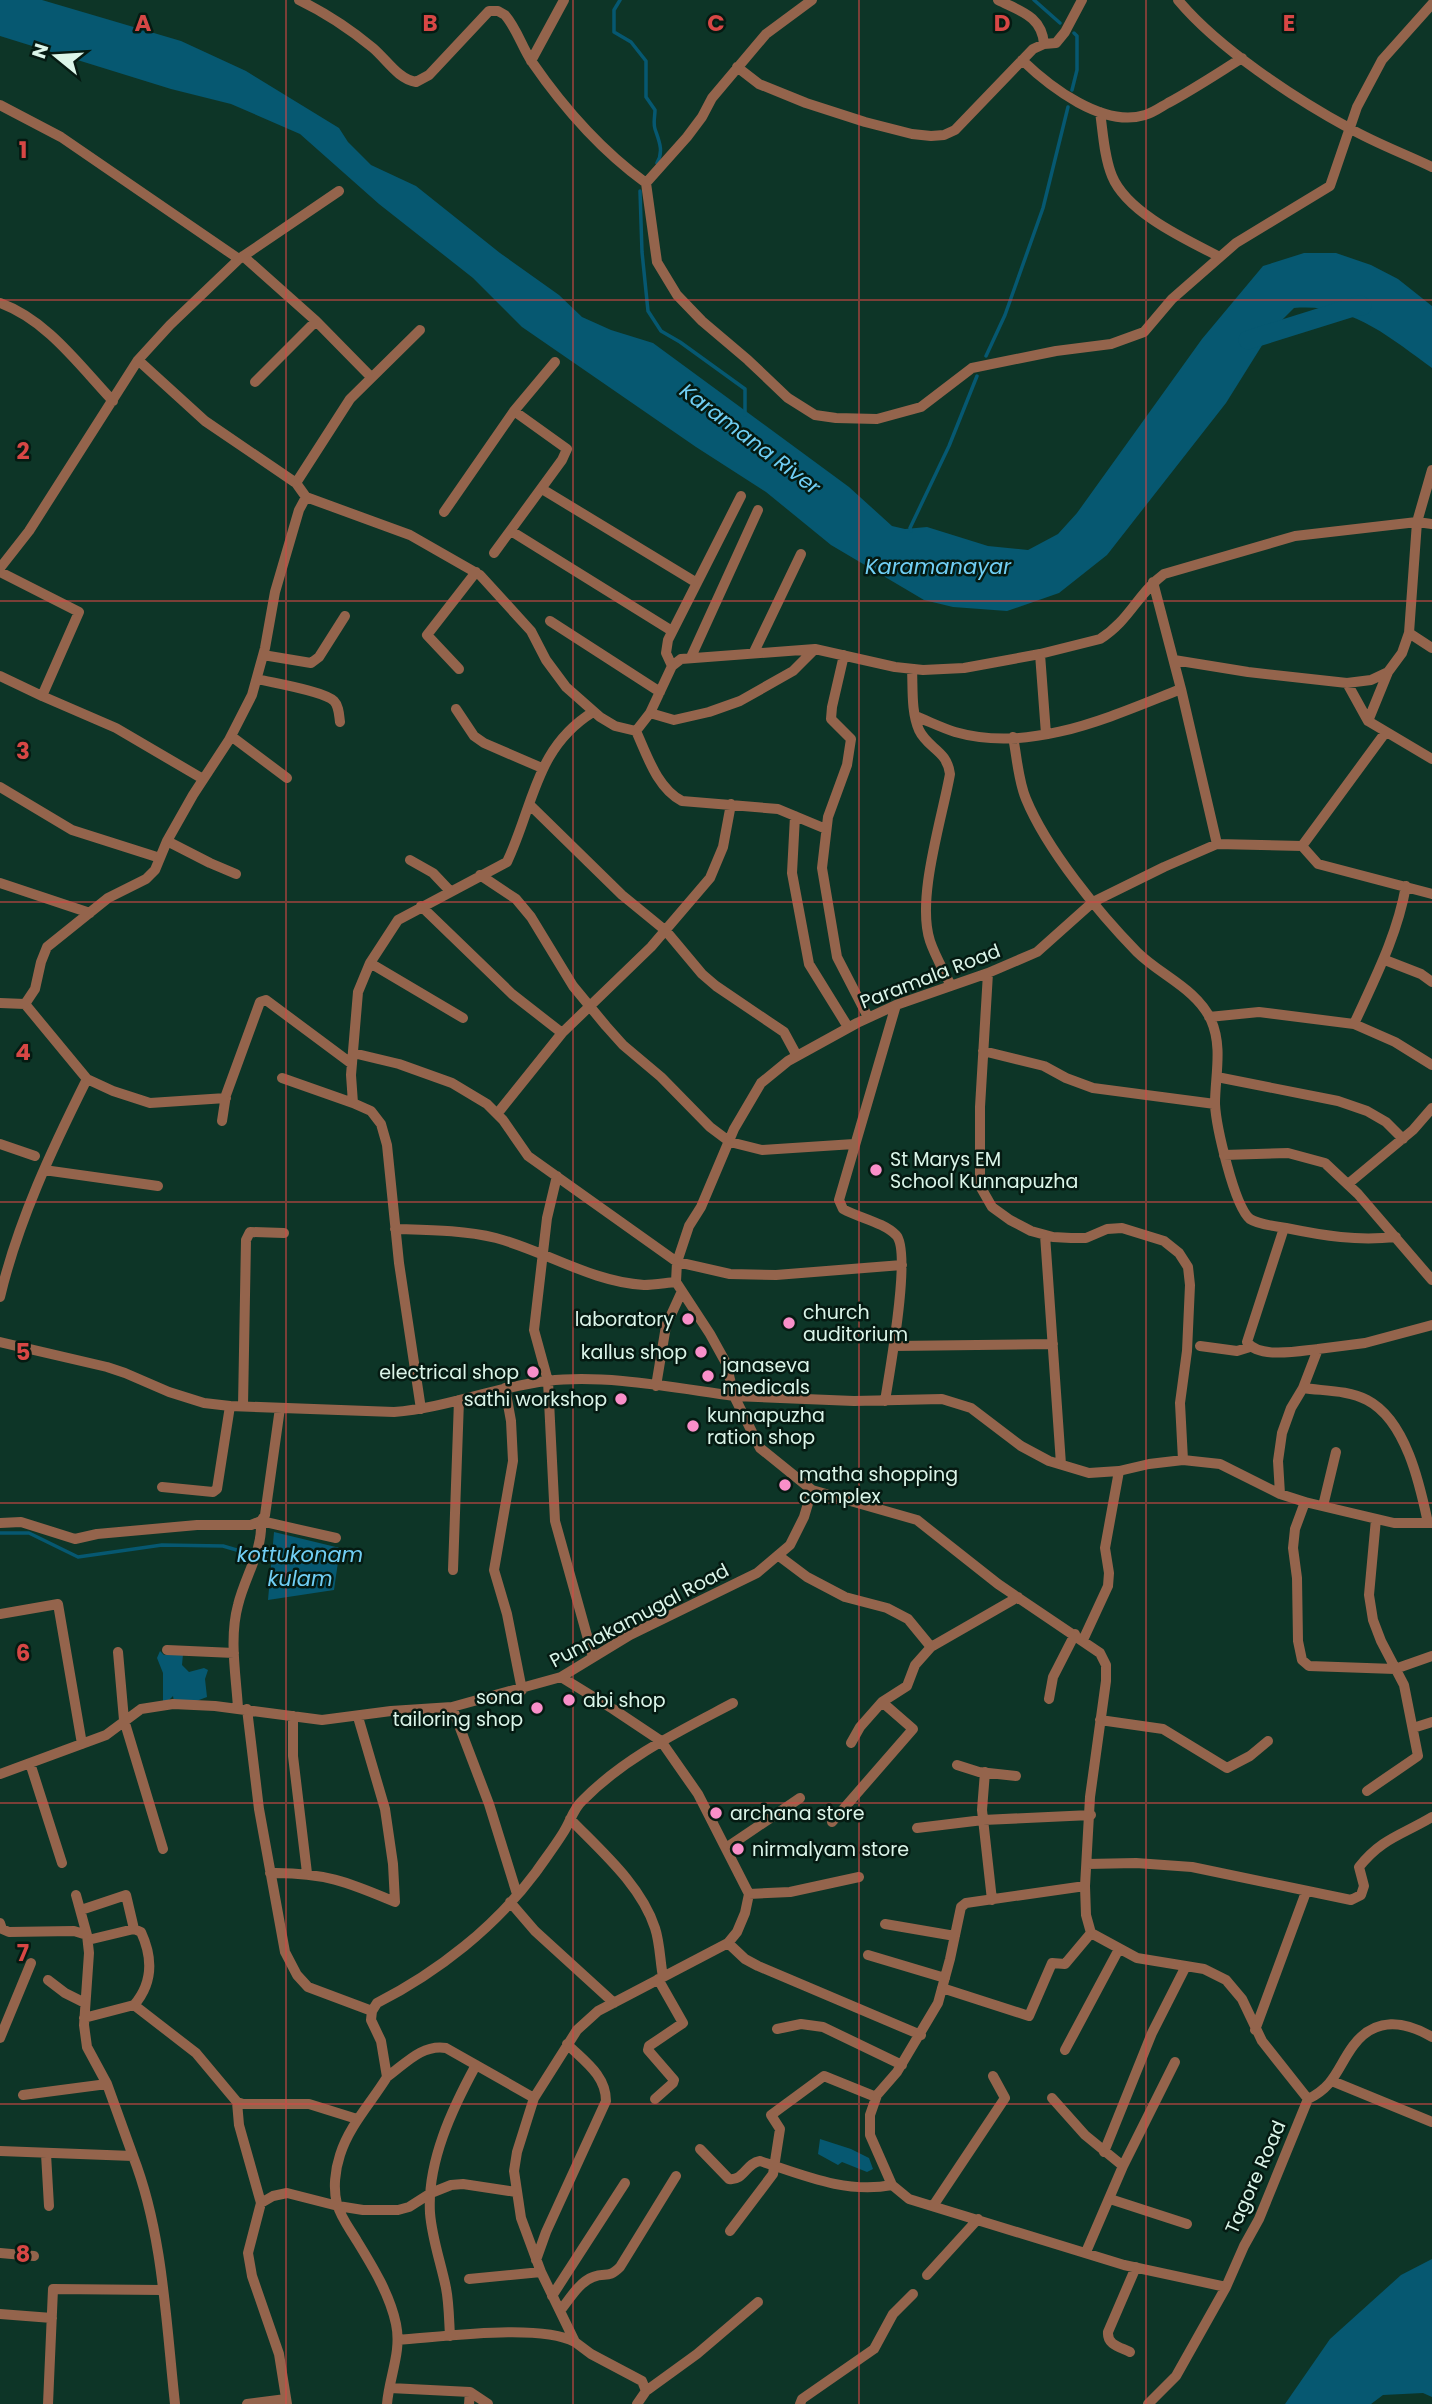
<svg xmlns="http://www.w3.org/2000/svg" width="1432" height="2404" viewBox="0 0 1432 2404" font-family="Poppins,sans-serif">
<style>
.water{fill:#065871}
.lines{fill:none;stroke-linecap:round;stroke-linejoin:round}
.stream{stroke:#065871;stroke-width:3.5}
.river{stroke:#065871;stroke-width:19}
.minor{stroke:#94644c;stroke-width:10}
.grid{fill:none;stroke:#d74745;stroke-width:2;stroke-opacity:0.55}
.poi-dot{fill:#f98fc9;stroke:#051a12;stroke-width:2.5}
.labels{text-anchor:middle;stroke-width:5;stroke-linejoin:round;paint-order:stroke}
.street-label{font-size:19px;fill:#dbf5e9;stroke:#051a12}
.poi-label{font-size:19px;fill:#dbf5e9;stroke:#051a12;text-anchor:start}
.water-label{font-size:21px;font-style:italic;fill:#71cff5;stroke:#051a12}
.grid-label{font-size:23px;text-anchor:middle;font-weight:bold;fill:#d74745;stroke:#051a12;stroke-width:5;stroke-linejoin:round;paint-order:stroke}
</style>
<rect width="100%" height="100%" fill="#0d3527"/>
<path class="water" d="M0,0H42L181,41L246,71L339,128L348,142L371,165L416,186L500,253L559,295L582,317L611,330L653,343L849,487L892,526L905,529L927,527L988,546L1028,550L1058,534L1077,513L1202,339L1263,266L1304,253H1336L1371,265L1398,279L1432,306V368C1389,337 1351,303 1294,308L1271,331L1226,403L1107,555L1059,593L1007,611L953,607L924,600L831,545L766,492L696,447L522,327L473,278L379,204L300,134L231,104L171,89L0,36Z
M274,1532L340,1548L334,1590L268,1600Z
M160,1651L164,1655L183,1654L182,1665L189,1672L204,1668L208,1670L205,1679L207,1697L191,1703L174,1702L173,1696L168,1701H163V1673L157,1658Z
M820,2139L851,2149L869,2158L873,2169L867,2172L842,2162L838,2165L818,2154Z
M1432,2259V2397L1423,2393L1383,2395L1371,2404H1285L1330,2339L1401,2275Z"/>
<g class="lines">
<path class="stream" d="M620,0L614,10V32L631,42L646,61V97L655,110C655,116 653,123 655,129C659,141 664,151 657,163
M1034,0L1060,23
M1072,90L1077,70V36L1074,33
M640,191L642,252L648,311L661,331L680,342L745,389V415
M986,356L1005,315L1043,208L1068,107
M911,531L910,528L949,446L977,376
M0,1533H29L78,1557L162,1545L223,1546L247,1553
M264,1558L276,1561"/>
<path class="river" d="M1248,340L1360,305L1362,306"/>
<path class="minor" d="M299,0C326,13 350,29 373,48C387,60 398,79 416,82L429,75L489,11H498L505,15C517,29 522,47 532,62C563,107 602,151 646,183L657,262L677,295L702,321L748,360L788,398L815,415L836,418L877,419L921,407L972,368L1056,351L1111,344L1144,332L1172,299L1236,243L1330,186L1357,107L1382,60L1432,4
M998,0C1020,11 1042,16 1044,44
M1178,0C1218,48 1294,98 1349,128C1375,143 1405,154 1432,167
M1022,60C1050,87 1103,128 1145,115C1153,113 1161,107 1168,103C1194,89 1218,73 1242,58
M531,61L564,0
M737,67L759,84L806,103L865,122L912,134L931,136L944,135L955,130L1033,49L1044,44L1056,43L1065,32L1082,0
M0,105L61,137L239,259
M1100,112C1103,132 1104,157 1112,176C1127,213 1187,240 1220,257
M646,183L687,137L702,117L712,98L766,34L812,0
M243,256L316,321L255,382
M0,303C47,320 79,365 113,401
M316,321L371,377
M138,360L205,421L296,483L306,497L410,535L480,575L531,631L546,660L566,687L600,717L615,726L636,731L650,713L672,666L681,659L815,649L895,667L923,670L964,668L1040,654L1100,639C1130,620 1137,594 1164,574L1295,536L1417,522L1432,524
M296,483L350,399L420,330
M542,489L697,583
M444,512L514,411L555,362
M511,531L672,631
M494,553L562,460L567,449L514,411
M0,568L29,531L138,360L170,325L239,259L339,191
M0,572L79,612L42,696L116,728L203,779
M1153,582L1181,689L1217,844
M550,621L660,692
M1409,633L1432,648
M754,652L801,554
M1040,654L1046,734
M263,655L311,663L319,657L345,616
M844,655L832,707L831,719L851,739L847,765L828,817L822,868L837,957L868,1017
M691,657L758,510
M1174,660L1248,672L1347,683L1371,680L1388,672L1402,653L1409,633L1417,522L1432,470
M672,666L666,653L668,640L741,496
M459,669L427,635L476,572
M912,669C913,688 911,712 919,730C928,749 947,750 950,774C942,819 916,899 930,941C935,956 944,971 951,986
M0,676L42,696
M257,679C273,683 324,691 334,701C339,706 339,715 340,722
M1347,683L1368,721L1432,759
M456,709L474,736L484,743L542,768
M650,713L674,720L709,712L740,701L793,671L815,649
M915,716C928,721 942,728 955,732C1032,754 1112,716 1181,689
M1368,721L1388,672
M636,731C647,755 657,788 682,801L778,809L826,829
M1385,733L1302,846L1217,844L1164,867L1093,902L1037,952L988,973L896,1005L857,1023L788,1061L761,1083L734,1129L701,1207L689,1226L677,1262L676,1282L710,1334L726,1363L734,1396L854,1401L942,1399L971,1408L1021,1446L1049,1461L1089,1473L1119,1471L1149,1464L1183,1460L1220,1464L1280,1494L1305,1502L1394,1523H1432
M231,736L287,778
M1013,737C1017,757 1018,780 1026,799C1047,850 1099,913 1137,952C1160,975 1197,989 1211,1020C1223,1047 1215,1076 1215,1104C1216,1125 1234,1206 1250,1219C1259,1225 1275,1226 1286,1228C1325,1236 1356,1241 1396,1237
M0,787L72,830L160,858
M530,805L622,895L666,931L702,974L716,986L784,1032L797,1056
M795,816L792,873L809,964L848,1027
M167,841L210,863L236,874
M1302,846L1318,864L1432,894
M410,860L433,873L450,891
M480,875L516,899L531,917L573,986L606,1026L623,1045L661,1077L710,1127L730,1142L762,1150L854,1144
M0,883L90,913
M421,906L512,994L562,1033
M1385,960L1421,974L1432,982
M370,963L463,1018
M988,973L980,1107V1186L992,1207L1010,1220L1031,1231L1053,1237L1071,1238H1086L1107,1229L1122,1228L1164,1241L1179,1253L1188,1267L1190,1285L1187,1351L1180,1403L1183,1460
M0,1003L25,1004L35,989L41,962L47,947L108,898L146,879L155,870L167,841L193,795L229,740L252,695L265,648L275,592L299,510L306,497
M25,1004L87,1079L113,1091L150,1103L226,1098
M1209,1017L1259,1012L1354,1024L1395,1042L1432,1065
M1354,1024C1375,978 1397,936 1406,886
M983,1051L1044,1066L1066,1078L1093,1088L1215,1104
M353,1053L399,1064L452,1083L487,1104L503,1120L528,1156L677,1262L730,1274L776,1275L902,1265
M1217,1077L1338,1101L1367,1111L1386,1122L1403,1139
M282,1078L353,1103
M497,1114L562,1033L651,947L710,878L723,847L731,804
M222,1121L226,1095L260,1002L266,1000L352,1064
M0,1144L35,1156
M1224,1155L1288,1153L1325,1163L1358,1194L1432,1280
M44,1170L158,1186
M557,1176L547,1218L534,1330L548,1381L555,1521L593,1657
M1348,1184L1413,1130L1432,1108
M1284,1228L1247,1342C1259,1359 1299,1351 1318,1349
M395,1229C429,1230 463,1230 496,1238C545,1251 592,1282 644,1285C654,1285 665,1283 676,1282
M1045,1235L1061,1464
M0,1297C18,1221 52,1149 87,1079
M0,1342L107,1367L125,1373L169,1392L204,1403L230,1406L394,1412C446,1408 495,1387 547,1381C606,1374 675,1388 734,1396L760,1448L812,1490L804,1517L790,1545L757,1573L630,1635L561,1677L452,1707L391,1711L322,1720L215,1706L173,1704L141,1709L106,1735L0,1774
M894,1346L1053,1344
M1200,1346L1237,1351L1250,1347
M656,1386L666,1326L682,1291
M505,1388L511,1421L513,1461L494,1570L507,1614L522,1690
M1303,1388C1324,1391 1348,1390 1367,1400C1406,1420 1420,1485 1428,1523
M885,1401C889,1375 912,1251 896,1235C883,1222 859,1218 843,1209L839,1200L896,1005
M243,1406L246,1240L250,1232L284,1233
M421,1409L399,1263L387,1145L381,1124L371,1111L353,1103L351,1075L358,992L370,963L398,920L507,862C534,805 535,748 593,712
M162,1487L213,1492L217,1489L230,1406
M812,1490L917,1520L998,1584L1100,1653L1106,1665V1681L1090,1797L1085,1886L1086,1915L1091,1933L1137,1958L1204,1969L1226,1980L1242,1999L1262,2041L1308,2099
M1280,1494L1278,1461L1282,1433L1291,1408L1303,1388L1318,1349L1365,1343L1432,1325
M1305,1502L1295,1529L1293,1548L1297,1578L1298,1641L1302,1660L1309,1666L1395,1669L1432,1656
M1323,1506L1336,1452
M0,1523L21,1522L75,1539L97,1534L197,1525H251L261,1521L265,1515L280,1408
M779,1556L807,1577L845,1597L887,1608L908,1619L931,1647
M453,1570L459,1400
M0,1614L58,1604L82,1744
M1083,1640L1108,1586L1109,1573L1105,1548L1119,1471
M167,1650L234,1653
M118,1652L124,1720L163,1849
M561,1677L613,1709L661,1741L698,1794L749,1894L745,1913L737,1932L728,1943L598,2011L577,2030L534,2098L517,2152L514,2171L521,2218L541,2272L575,2342L591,2354L642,2381L646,2391
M1049,1699L1053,1677L1075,1634
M452,1707L489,1804L517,1894
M238,1708C236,1675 229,1638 238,1605C245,1576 263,1551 261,1521L336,1538
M247,1709L259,1809L285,1952L297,1975L308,1987L372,2011
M293,1716V1756L307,1873
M1100,1720L1163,1729L1227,1768L1250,1756L1268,1741
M1413,1728L1432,1722
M851,1743L860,1727L882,1702L907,1686L915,1665L931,1647L1018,1597
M30,1763L62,1863
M957,1765L979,1772L1016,1776
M985,1772L982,1810L992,1900
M1367,1791L1418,1756L1404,1685L1381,1641L1373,1620L1369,1595L1376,1519
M570,1819C601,1851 641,1885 655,1928C660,1943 660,1961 663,1977
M832,1822L913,1729L882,1702
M917,1828L983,1820L1091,1815
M726,1848L800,1798
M1087,1864L1136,1863L1192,1867L1351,1900L1361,1895L1364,1886L1359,1867C1382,1838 1402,1835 1432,1817
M270,1873C323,1872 348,1882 395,1902L393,1864L385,1809L358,1717
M1085,1886L966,1903L961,1907L950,1959L938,2003L897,2072L877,2095L870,2115V2135L892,2185L909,2199L1124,2265L1226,2287
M749,1894L790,1892L859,1877
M76,1895L87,1935
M510,1902L535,1931L614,2003
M81,1910L126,1895L134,1929
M0,1923L2,1929L9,1932L74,1931L87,1935L89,1953L84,2025L87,2047L107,2084L133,2156
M885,1924L955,1936
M88,1940L134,1929L141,1932C153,1958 153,1983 134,2005L196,2053L237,2102L243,2104H309L357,2119
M728,1943L745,1959L758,1966L921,2035
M868,1955L945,1978
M48,1980L65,1993L85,2003
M942,1988L1029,2016L1052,1963L1065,1964L1091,1933
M84,2018L134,2005
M777,2029L801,2024L823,2027L902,2065
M1255,2030L1306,1892
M0,2038L31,1963
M1065,2050L1119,1949
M387,2077C405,2064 422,2044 446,2048L534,2098
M1332,2081L1432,2122
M23,2095L107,2084
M1052,2098L1085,2135L1123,2166
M655,2099L673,2083L674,2080L648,2050L649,2046L683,2023L658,1979
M237,2102L239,2125L261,2203L248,2253L252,2276L279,2354L287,2404
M700,2149L729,2179C744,2181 746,2163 760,2161C803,2175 846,2194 892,2185
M0,2151L133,2156C163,2233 166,2322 175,2404
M1104,2152L1152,2033L1186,1966
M46,2154L49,2206
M1110,2199L1187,2224
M261,2203L273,2196L287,2193L338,2206L363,2210H398L409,2207L431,2193L451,2185L463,2184L516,2192
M933,2206L1005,2098L993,2076
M730,2231L773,2174L780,2129L771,2115L824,2076L876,2097
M1086,2252L1123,2166L1175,2062
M0,2253L34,2256
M536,2260L546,2232L606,2101C606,2075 584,2061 567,2044
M927,2275L978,2219
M469,2279L541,2272
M552,2296L625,2183
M560,2311C569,2300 579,2282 593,2277C606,2272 608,2279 620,2267L676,2176
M0,2314L52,2318
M450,2336C449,2320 449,2303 446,2288C441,2263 432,2239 430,2213C427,2162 452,2109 476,2065
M398,2340C442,2337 539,2323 575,2342
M1130,2352C1120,2347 1107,2345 1108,2332L1136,2267
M390,2388L470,2392L469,2404
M470,2392L488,2404
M48,2404L53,2289L162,2290
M247,2404L286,2399
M387,2404C389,2377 402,2352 396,2324C390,2295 373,2267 357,2241C350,2229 341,2218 337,2204C333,2189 335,2170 340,2155C349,2126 371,2103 387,2077L381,2041L371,2020L372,2011L377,2003C438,1972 495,1927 536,1872C545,1859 555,1846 563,1833C570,1823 573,1809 582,1801C625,1757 680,1731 733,1703
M637,2404L646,2391L697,2354L758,2302
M800,2404L802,2399L874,2349L893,2314L913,2294
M1148,2404L1176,2376L1226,2287L1244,2246L1259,2219L1308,2099C1335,2086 1337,2068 1353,2046C1375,2016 1405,2021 1432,2037"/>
</g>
<path class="grid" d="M286,0V2404M573,0V2404M859,0V2404M1146,0V2404M0,300H1432M0,601H1432M0,902H1432M0,1202H1432M0,1503H1432M0,1803H1432M0,2104H1432"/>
<g class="poi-dot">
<circle cx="876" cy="1170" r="7"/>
<circle cx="688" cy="1319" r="7"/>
<circle cx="789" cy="1323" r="7"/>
<circle cx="701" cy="1352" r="7"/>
<circle cx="533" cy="1372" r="7"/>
<circle cx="708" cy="1376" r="7"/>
<circle cx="621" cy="1399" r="7"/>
<circle cx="693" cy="1426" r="7"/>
<circle cx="785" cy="1485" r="7"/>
<circle cx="569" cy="1700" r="7"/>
<circle cx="537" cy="1708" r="7"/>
<circle cx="716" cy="1813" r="7"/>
<circle cx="738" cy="1849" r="7"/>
</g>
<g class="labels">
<g class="street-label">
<text transform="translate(930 976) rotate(-21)" y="7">Paramala Road</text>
<text transform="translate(639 1615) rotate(-28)" y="7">Punnakamugal Road</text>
<text transform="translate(1255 2177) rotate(-66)" y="7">Tagore Road</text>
</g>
<g class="poi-label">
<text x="890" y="1166">St Marys EM<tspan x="890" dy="22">School Kunnapuzha</tspan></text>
<text x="803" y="1319">church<tspan x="803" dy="22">auditorium</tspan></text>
<text x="674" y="1326" text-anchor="end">laboratory</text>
<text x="687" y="1359" text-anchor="end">kallus shop</text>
<text x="722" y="1372">janaseva<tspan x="722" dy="22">medicals</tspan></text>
<text x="519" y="1379" text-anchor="end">electrical shop</text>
<text x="607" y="1406" text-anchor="end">sathi workshop</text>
<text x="707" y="1422">kunnapuzha<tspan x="707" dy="22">ration shop</tspan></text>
<text x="799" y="1481">matha shopping<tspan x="799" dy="22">complex</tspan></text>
<text x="523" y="1704" text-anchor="end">sona<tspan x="523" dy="22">tailoring shop</tspan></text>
<text x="583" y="1707">abi shop</text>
<text x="730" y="1820">archana store</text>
<text x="752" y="1856">nirmalyam store</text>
</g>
<g class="water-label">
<text transform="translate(750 439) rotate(37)" y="7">Karamana River</text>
<text x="938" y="574">Karamanayar</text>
<text x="300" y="1562">kottukonam<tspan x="300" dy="24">kulam</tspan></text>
</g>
</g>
<g class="grid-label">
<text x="143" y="31">A</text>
<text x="430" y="31">B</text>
<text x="716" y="31">C</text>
<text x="1002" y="31">D</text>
<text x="1289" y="31">E</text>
<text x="23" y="158">1</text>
<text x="23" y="459">2</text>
<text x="23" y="759">3</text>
<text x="23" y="1060">4</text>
<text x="23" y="1360">5</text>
<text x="23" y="1661">6</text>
<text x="23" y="1961">7</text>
<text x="23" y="2262">8</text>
</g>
<g transform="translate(56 56) rotate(288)" stroke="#051a12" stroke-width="5" paint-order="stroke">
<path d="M0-5L12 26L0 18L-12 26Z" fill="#dbf5e9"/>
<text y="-10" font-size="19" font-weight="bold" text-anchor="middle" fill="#dbf5e9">N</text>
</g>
</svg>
